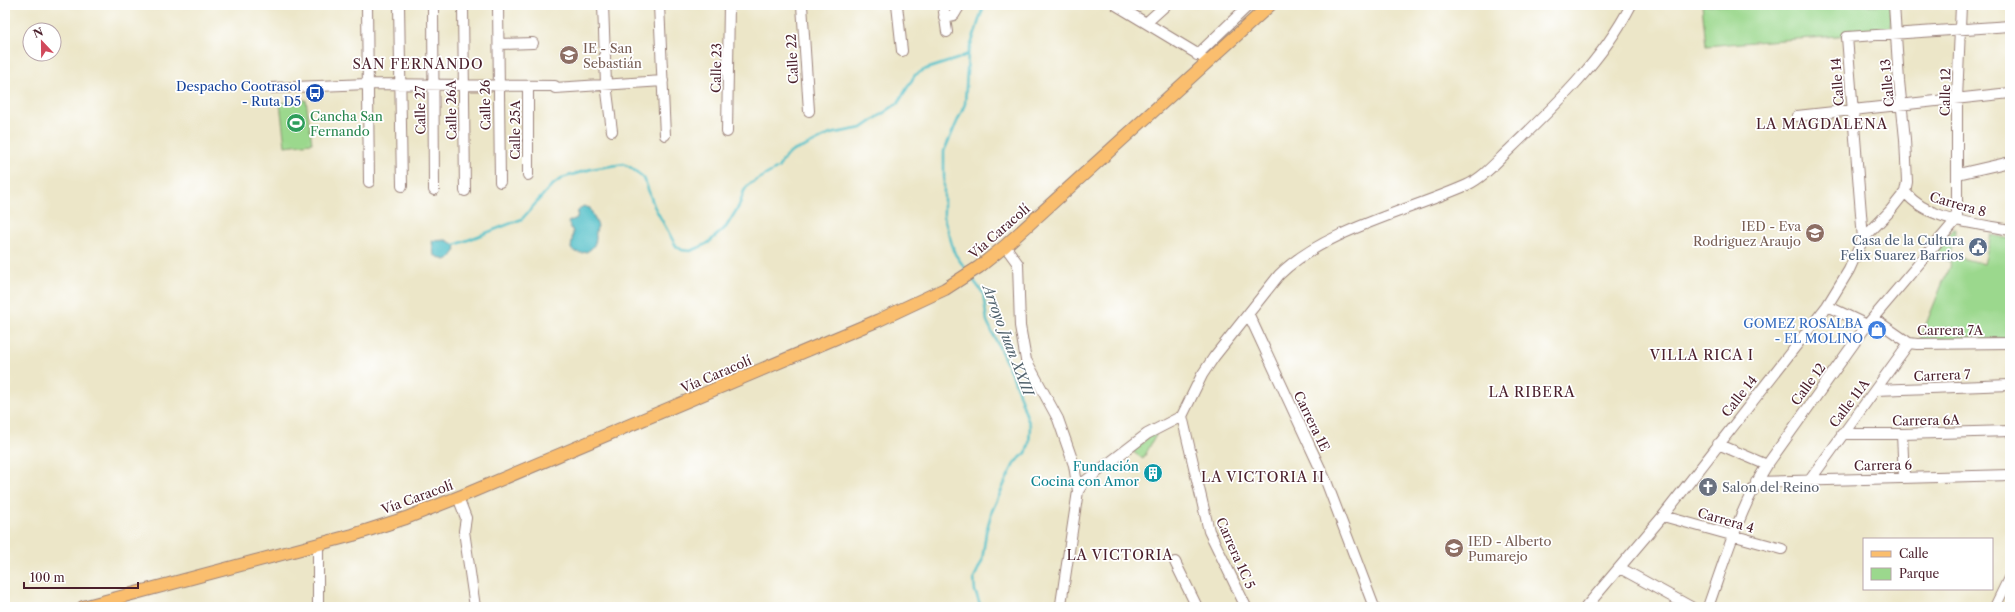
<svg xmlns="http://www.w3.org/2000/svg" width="2015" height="612" viewBox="0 0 2015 612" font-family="'Libre Caslon Text',serif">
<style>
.green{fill:#9bd88d;stroke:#727c5c}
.water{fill:#52c0c8;stroke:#4e707a}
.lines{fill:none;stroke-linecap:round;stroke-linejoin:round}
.stream{stroke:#52c0c8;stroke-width:2.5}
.minor-casing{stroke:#9b827a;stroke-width:12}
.major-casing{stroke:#9b827a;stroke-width:14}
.minor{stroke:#fff;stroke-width:10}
.major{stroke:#fabe6e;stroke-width:12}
.labels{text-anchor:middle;stroke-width:3.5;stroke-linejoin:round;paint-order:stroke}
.education-label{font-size:13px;fill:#785e54;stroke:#fff;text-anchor:start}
.street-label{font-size:13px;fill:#4a1f2b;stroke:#fff}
.transit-label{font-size:13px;fill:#164399;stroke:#fff;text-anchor:end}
.leisure-label{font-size:13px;fill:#27864d;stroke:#fff;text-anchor:start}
.service-label{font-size:13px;fill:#4e5e75;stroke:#fff;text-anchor:end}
.shop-label{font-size:13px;fill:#366cbe;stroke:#fff;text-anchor:end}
.culture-label{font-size:13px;fill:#0d838f;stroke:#fff;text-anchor:end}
.worship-label{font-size:13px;fill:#5b616d;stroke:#fff;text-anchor:start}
.neighbourhood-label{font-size:14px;letter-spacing:1px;fill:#4a1f2b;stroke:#fff}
.water-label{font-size:14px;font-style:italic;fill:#4d5f6a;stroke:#fff}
</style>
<rect width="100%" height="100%" fill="#fff"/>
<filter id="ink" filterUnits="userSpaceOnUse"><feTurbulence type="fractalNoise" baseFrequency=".025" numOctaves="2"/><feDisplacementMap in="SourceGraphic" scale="8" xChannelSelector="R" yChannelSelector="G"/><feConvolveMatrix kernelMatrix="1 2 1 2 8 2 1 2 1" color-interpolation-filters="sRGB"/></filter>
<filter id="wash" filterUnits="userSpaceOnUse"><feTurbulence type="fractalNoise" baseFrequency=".012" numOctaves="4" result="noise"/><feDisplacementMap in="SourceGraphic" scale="16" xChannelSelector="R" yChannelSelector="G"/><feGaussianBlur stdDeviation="0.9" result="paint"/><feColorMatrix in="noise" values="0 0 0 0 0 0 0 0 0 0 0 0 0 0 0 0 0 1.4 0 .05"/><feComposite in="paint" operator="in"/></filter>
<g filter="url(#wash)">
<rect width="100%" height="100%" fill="#ece6c8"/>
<path class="green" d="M1702,5H1890L1891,31C1829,38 1768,40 1706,46Z
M306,100L312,143L285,146L280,103Z
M1956,227L1950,255L1984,264L1991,235L2010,239V339H1920L1951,262L1931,255Z
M1152,433L1156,435L1143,459L1133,452Z"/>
<path class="water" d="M583,206L590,208L598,226C595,232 596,234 596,239C594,252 580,257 571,249L573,232L568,222L577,218L578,211Z
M446,240L455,245L456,250L450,258L445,260L434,255L432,241Z"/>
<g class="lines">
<path class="stream" d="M455,245L522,219L550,187L562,178L591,169L624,164L630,167L644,178L654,206L676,246L682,250L690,251L698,248L708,243L726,227L739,206L744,191L748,185L778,168L786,156L793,151L806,146L830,134L862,128L898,103L915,75L926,69L957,59L968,54L984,5
M967,271L955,254L944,218V151L965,104L968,54
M971,277L983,293L987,321L1014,379L1030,426L1029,444L1026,453L1015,462L1008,476L992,511L986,532L982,561L974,578L975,591L981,607"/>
</g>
</g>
<g filter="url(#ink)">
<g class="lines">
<g class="minor-casing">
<path id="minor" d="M367,5L369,182
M399,5L402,186
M433,5L434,190
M463,5L465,191
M498,5L500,182
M603,5L606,84L612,131
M659,5L665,135
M802,5L809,111
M897,5L902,51
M943,5L947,32
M1116,5L1209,61
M944,17L954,15L960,5
M1146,23L1166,5
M499,44L533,43
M1197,55L1249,5
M271,88L367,84L555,86V88L663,81
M1797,116L2010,93
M727,132L729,5
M1958,174L2010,162
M528,175V86
M1905,192C1928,221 1976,223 2010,230
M1863,239L1890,211L1905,192L1907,182L1905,139L1899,81L1894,5
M1005,246L1018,264L1020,326L1026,360L1058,419L1074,465L1078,491
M1827,306L1867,325
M1249,315L1326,481L1374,607
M1873,318L1909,343L1917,344L2010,343
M1876,390L2010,385
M1182,416L1209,531L1246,607
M1842,434H1902L2010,431
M1902,434L1904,478
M1718,444L1767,465
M1810,480L1909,343
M1756,482L2010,475
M458,497L466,518L464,531L475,607
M1663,516L1782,549
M318,544V607
M1175,562L1197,607
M1620,568L1691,607
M1058,607L1061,604L1078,491L1084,482L1147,434L1182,416L1202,375L1214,357L1279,275C1324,230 1409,211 1467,185C1484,177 1497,161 1511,148C1555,106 1603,60 1631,5
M1586,607L1663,516L1827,306L1849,270L1863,239L1847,37L2010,26
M1708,607C1725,559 1740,508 1767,465L1867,325L1957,219V99L1961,5
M1995,607L2010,576"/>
</g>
<g class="major-casing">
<path id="major" d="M83,607L353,535L406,518L464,495L879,320L945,289L979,267L1005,246L1270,5"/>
</g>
<use href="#minor" class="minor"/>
<use href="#major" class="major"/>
</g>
</g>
<defs>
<g id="school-disc" transform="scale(1)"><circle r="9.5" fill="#8d6e63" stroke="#fff"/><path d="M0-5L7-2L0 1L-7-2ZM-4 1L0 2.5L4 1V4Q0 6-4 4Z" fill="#fff"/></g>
<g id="bus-disc" transform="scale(1)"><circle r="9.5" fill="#1a4fb4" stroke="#fff"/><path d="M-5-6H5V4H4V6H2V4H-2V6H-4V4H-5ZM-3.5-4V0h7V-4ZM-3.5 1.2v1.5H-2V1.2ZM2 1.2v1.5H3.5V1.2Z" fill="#fff"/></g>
<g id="stadium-disc" transform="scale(1)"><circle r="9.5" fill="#2e9e5b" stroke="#fff"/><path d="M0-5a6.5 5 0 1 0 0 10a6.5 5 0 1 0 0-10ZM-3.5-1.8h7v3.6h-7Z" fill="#fff"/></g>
<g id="civic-disc" transform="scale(1)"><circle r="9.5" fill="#5c6f8a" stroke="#fff"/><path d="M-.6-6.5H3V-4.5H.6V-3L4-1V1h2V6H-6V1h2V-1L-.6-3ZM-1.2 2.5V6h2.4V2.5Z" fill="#fff"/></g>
<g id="shop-disc" transform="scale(1)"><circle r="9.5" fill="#3f7fe0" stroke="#fff"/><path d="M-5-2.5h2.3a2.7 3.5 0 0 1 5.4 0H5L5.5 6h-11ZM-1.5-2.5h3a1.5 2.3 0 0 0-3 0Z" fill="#fff"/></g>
<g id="building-disc" transform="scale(1)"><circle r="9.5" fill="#0f9aa8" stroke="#fff"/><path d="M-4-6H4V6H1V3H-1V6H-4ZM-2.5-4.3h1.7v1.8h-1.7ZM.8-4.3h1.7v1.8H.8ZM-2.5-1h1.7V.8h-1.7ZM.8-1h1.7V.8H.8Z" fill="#fff"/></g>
<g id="church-disc" transform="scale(1)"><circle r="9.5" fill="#6b7280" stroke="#fff"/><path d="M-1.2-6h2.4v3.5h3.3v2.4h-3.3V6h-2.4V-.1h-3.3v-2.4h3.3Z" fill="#fff"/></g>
</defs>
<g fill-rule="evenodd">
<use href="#school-disc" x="569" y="55"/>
<use href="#bus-disc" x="315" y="93"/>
<use href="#stadium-disc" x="296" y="123"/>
<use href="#school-disc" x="1815" y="233"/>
<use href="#civic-disc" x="1978" y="247"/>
<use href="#shop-disc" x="1877" y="330"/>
<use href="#building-disc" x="1153" y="473"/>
<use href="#church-disc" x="1708" y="487"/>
<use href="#school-disc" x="1454" y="548"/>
</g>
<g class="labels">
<g class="education-label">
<text x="583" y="53">IE - San<tspan x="583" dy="15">Sebastián</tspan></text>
<text x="1801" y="231" text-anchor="end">IED - Eva<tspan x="1801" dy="15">Rodriguez Araujo</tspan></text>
<text x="1468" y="546">IED - Alberto<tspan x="1468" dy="15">Pumarejo</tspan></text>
</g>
<g class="street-label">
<text transform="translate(792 59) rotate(-93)" y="5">Calle 22</text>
<text transform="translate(716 68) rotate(-89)" y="5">Calle 23</text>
<text transform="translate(1837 82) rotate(-94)" y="5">Calle 14</text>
<text transform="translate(1887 83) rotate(-95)" y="5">Calle 13</text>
<text transform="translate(1945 92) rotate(-89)" y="5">Calle 12</text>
<text transform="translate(485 105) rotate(-91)" y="5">Calle 26</text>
<text transform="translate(420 110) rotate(-91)" y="5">Calle 27</text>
<text transform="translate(451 110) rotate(-91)" y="5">Calle 26A</text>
<text transform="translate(515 130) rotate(-90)" y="5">Calle 25A</text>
<text transform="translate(1958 204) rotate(16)" y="5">Carrera 8</text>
<text transform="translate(999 231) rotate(-41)" y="5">Vía Caracolí</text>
<text x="1950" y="335">Carrera 7A</text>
<text transform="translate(716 374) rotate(-23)" y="5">Vía Caracolí</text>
<text transform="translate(1942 375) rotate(-2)" y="5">Carrera 7</text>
<text transform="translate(1808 384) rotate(-54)" y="5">Calle 12</text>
<text transform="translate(1739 396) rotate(-52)" y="5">Calle 14</text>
<text transform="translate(1849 403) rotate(-53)" y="5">Calle 11A</text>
<text transform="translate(1926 420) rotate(-1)" y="5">Carrera 6A</text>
<text transform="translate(1312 421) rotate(64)" y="5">Carrera 1E</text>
<text transform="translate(1883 465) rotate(-1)" y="5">Carrera 6</text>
<text transform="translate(417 497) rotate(-20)" y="5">Vía Caracolí</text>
<text transform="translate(1726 520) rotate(16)" y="5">Carrera 4</text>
<text transform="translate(1236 553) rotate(66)" y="5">Carrera 1C 5</text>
</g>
<g class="transit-label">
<text x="301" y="91">Despacho Cootrasol<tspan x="301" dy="15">- Ruta D5</tspan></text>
</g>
<g class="leisure-label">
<text x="310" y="121">Cancha San<tspan x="310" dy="15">Fernando</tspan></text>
</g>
<g class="service-label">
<text x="1964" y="245">Casa de la Cultura<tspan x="1964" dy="15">Felix Suarez Barrios</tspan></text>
</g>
<g class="shop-label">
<text x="1863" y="328">GOMEZ ROSALBA<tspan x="1863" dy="15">- EL MOLINO</tspan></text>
</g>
<g class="culture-label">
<text x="1139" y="471">Fundación<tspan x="1139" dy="15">Cocina con Amor</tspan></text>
</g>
<g class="worship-label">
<text x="1722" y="492">Salon del Reino</text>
</g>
<g class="neighbourhood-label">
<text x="418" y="69">SAN FERNANDO</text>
<text x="1822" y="129">LA MAGDALENA</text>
<text x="1702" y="360">VILLA RICA I</text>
<text x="1532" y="397">LA RIBERA</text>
<text x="1263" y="482">LA VICTORIA II</text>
<text x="1120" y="560">LA VICTORIA</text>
</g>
<g class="water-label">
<text transform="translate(1008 340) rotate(69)" y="5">Arroyo Juan XXIII</text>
</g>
</g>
<rect width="2015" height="612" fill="none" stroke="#fff" stroke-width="20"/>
<rect x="1863" y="538" width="130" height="52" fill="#ffffff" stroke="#b7a5aa"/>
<rect x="1871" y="551" width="20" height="6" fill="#fabe6e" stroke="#b7a5aa"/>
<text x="1899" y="558" font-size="12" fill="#4a1f2b">Calle</text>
<rect x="1871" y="568" width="20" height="12" fill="#9bd88d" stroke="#b7a5aa"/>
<text x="1899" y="578" font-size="12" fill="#4a1f2b">Parque</text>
<g transform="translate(42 42) rotate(338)"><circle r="19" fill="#ffffff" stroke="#b7a5aa"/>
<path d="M0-3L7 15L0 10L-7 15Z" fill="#d1495b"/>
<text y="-6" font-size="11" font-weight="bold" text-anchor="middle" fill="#4a1f2b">N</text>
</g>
<path d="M24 582v6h114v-6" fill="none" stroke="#4a1f2b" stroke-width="2"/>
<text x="30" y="582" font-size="12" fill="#4a1f2b" stroke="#ffffff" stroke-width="3" paint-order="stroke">100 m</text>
</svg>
